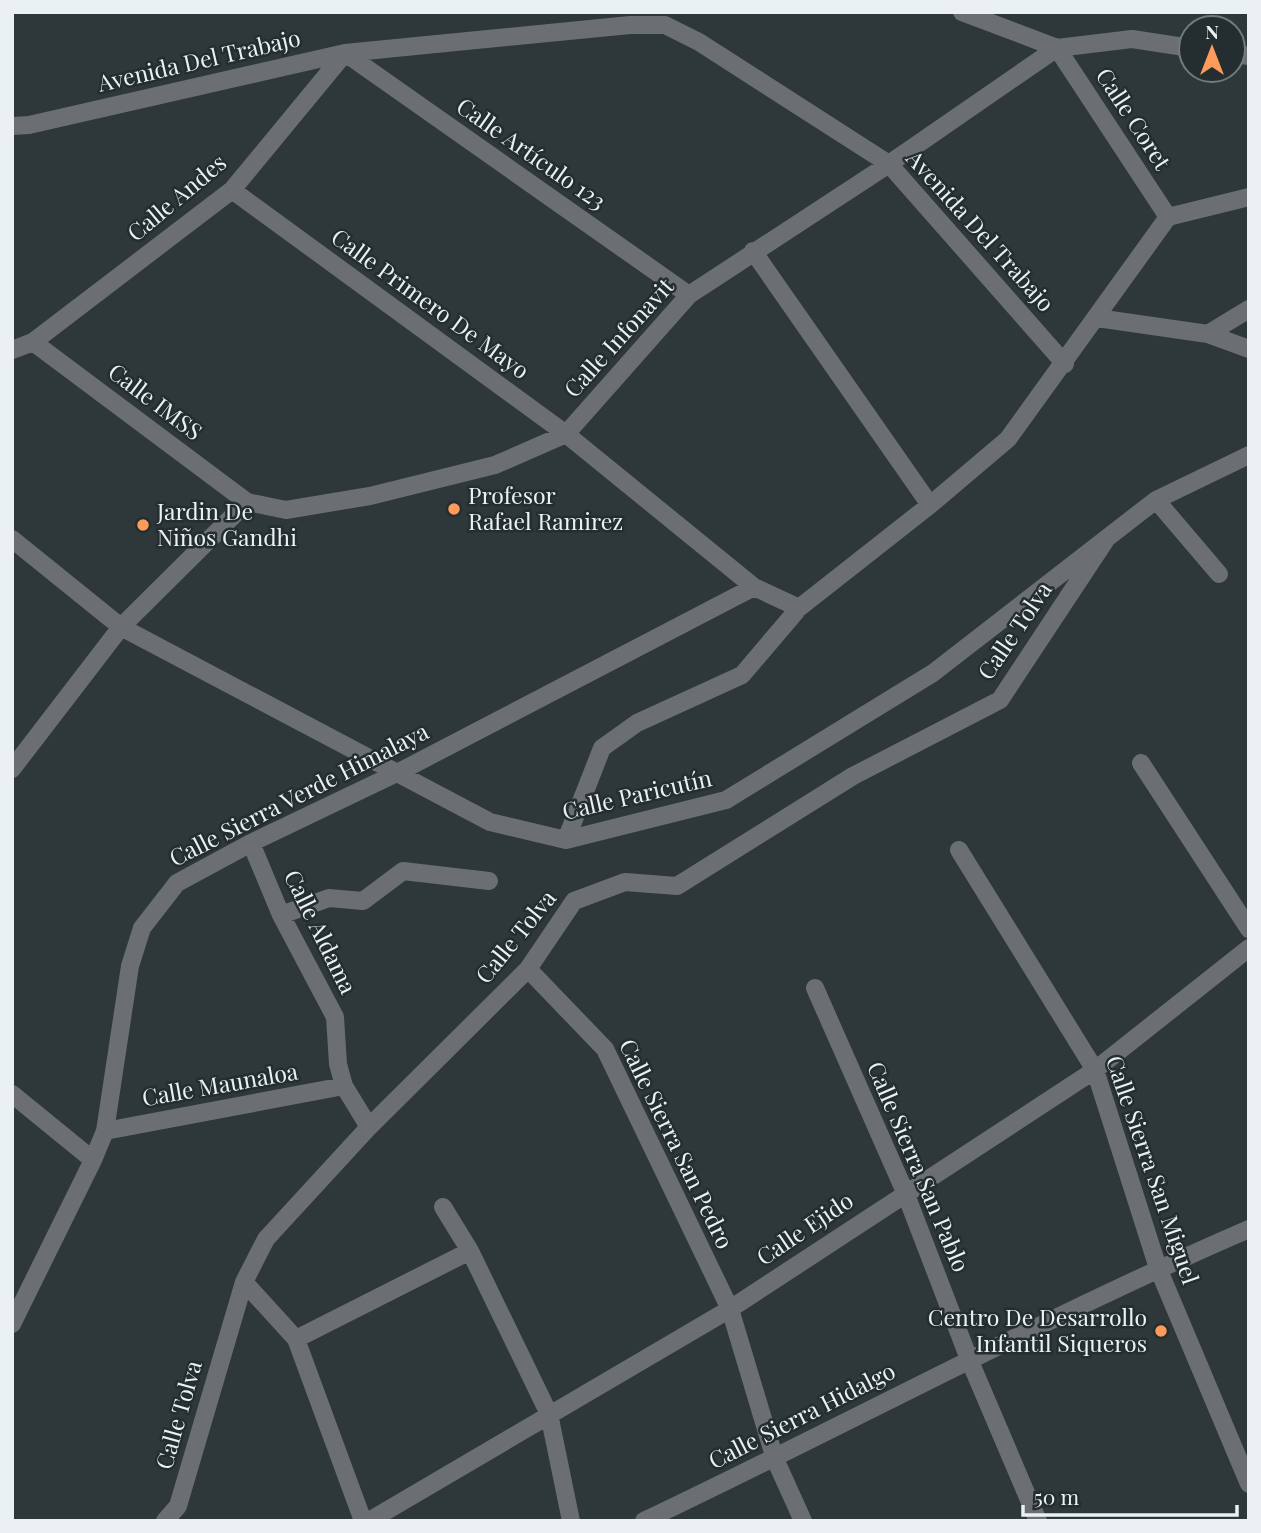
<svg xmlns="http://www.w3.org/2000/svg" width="1261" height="1533" viewBox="0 0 1261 1533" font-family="'Playfair Display',serif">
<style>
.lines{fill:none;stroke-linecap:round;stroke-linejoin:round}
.street{stroke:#6b6f71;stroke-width:18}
.poi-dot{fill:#ff9b5a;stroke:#242d2f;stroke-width:2.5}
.labels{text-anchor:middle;stroke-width:5;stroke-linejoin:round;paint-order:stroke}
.street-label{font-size:23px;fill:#ebf1f2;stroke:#242d2f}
.poi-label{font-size:23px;fill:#ebf1f2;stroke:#242d2f;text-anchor:start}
</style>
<rect width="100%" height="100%" fill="#2e3739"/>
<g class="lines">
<path class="street" d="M962,12L1057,48L1132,39L1191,48
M1057,48L1168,217
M1233,54L1249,56
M12,126L29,125L345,53L630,25H665L699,42L889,164L1065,364
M232,190L566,434L754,587L799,608
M1168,217L1249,197
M753,251L930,505
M1097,318L1208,334L1249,349
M1208,334L1249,309
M33,342L247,502L286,510L370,496L495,465L566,434L689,295L889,164L1057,48
M12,350L33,342L232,190L345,53L689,295
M1156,500L1219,574
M12,539L121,627L490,822L566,840L726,800L933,673L1156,500L1249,455
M1141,763L1249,929
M12,769L121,627L247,502
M566,840L602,748L637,723L742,675L799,608L930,505L1008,439L1168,217
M251,843L281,915L335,1017L338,1064L344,1086L369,1127
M959,850L1095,1070L1158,1268L1249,1484
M281,915L329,898L363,901L403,871L489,881
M528,969L605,1049L730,1309L775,1459L803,1521
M815,988L905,1192L969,1359L1038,1521
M12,1094L93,1160
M105,1131L344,1086
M443,1207L470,1251L549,1414L571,1521
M244,1282L296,1339L363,1521
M12,1324L93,1160L105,1131L130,966L142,928L177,883L251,843L399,772L754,587
M296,1339L470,1251
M165,1521L178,1506L244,1282L266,1239L369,1127L528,969L574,901L625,882L677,886L853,776L1000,700L1107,538
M369,1521L730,1309L1095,1070L1249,948
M644,1521C846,1425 1043,1318 1249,1229"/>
</g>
<g class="poi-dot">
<circle cx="454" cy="509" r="7"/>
<circle cx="143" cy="525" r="7"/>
<circle cx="1161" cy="1331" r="7"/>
</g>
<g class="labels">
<g class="street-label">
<text transform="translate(199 61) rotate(-13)" y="8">Avenida Del Trabajo</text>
<text transform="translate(1133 119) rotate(57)" y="8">Calle Coret</text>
<text transform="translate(531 154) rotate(35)" y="8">Calle Artículo 123</text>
<text transform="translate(177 198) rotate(-40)" y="8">Calle Andes</text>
<text transform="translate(980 231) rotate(48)" y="8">Avenida Del Trabajo</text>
<text transform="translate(430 304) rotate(36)" y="8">Calle Primero De Mayo</text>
<text transform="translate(619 338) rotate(-48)" y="8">Calle Infonavit</text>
<text transform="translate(155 402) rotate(37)" y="8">Calle IMSS</text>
<text transform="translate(1015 631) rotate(-56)" y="8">Calle Tolva</text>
<text transform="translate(299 795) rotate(-27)" y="8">Calle Sierra Verde Himalaya</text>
<text transform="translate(637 795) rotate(-13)" y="8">Calle Paricutín</text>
<text transform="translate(320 932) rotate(64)" y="8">Calle Aldama</text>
<text transform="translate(516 937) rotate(-51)" y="8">Calle Tolva</text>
<text transform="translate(220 1085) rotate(-10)" y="8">Calle Maunaloa</text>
<text transform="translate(676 1144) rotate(64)" y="8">Calle Sierra San Pedro</text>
<text transform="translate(918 1167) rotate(67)" y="8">Calle Sierra San Pablo</text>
<text transform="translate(1152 1170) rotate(71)" y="8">Calle Sierra San Miguel</text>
<text transform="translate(805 1229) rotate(-34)" y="8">Calle Ejido</text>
<text transform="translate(179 1415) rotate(-74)" y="8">Calle Tolva</text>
<text transform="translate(802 1416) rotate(-27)" y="8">Calle Sierra Hidalgo</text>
</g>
<g class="poi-label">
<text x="468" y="504">Profesor<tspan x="468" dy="26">Rafael Ramirez</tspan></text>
<text x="157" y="520">Jardin De<tspan x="157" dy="26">Niños Gandhi</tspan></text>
<text x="1147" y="1326" text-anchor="end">Centro De Desarrollo<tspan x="1147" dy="26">Infantil Siqueros</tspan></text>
</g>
</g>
<rect width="1261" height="1533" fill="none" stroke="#ebf1f2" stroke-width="28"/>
<g transform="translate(1212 49)"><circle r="33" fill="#242d2f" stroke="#747b7d" stroke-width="2"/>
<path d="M0-5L12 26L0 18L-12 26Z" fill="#ff9b5a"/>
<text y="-10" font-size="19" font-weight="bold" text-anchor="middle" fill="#ebf1f2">N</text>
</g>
<path d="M1023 1505v10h214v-10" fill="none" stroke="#ebf1f2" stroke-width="3.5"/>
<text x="1034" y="1505" font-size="21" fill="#ebf1f2" stroke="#242d2f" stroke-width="5" paint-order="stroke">50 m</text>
</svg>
